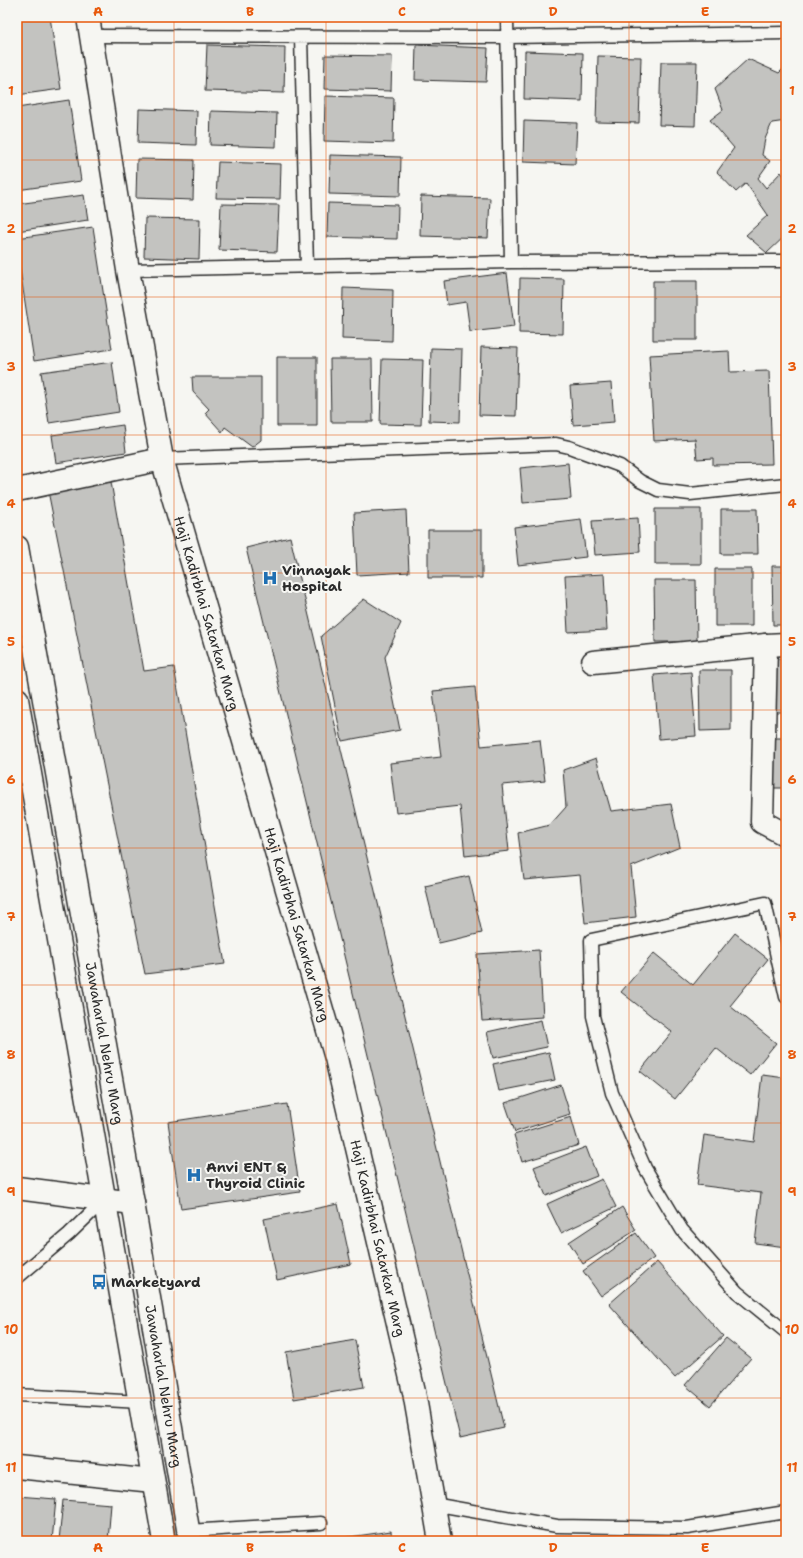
<svg xmlns="http://www.w3.org/2000/svg" width="803" height="1558" viewBox="0 0 803 1558" font-family="'Shantell Sans',sans-serif">
<style>
.building{fill:#c3c3c0;stroke:#2b2b2b}
.lines{fill:none;stroke-linecap:round;stroke-linejoin:round}
.lane-casing{stroke:#2b2b2b;stroke-width:15}
.street-casing{stroke:#2b2b2b;stroke-width:25}
.secondary-casing{stroke:#2b2b2b;stroke-width:25}
.primary-casing{stroke:#2b2b2b;stroke-width:25}
.lane{stroke:#f6f6f2;stroke-width:12}
.street{stroke:#f6f6f2;stroke-width:22}
.secondary{stroke:#f6f6f2;stroke-width:22}
.primary{stroke:#f6f6f2;stroke-width:22}
.grid{fill:none;stroke:#e8590c;stroke-width:1;stroke-opacity:0.55}
.labels{text-anchor:middle;stroke-width:4;stroke-linejoin:round;paint-order:stroke}
.poi-label{font-size:14px;font-weight:bold;fill:#2b2b2b;stroke:#f6f6f2;text-anchor:start}
.street-label{font-size:14px;fill:#2b2b2b;stroke:#f6f6f2}
.neatline{fill:none;stroke:#e8590c;stroke-width:1.5}
.grid-label{font-size:13px;text-anchor:middle;font-weight:bold;fill:#e8590c}
</style>
<rect width="100%" height="100%" fill="#f6f6f2"/>
<filter id="ink" filterUnits="userSpaceOnUse"><feTurbulence type="fractalNoise" baseFrequency=".025" numOctaves="2"/><feDisplacementMap in="SourceGraphic" scale="8" xChannelSelector="R" yChannelSelector="G"/><feConvolveMatrix kernelMatrix="1 2 1 2 8 2 1 2 1" color-interpolation-filters="sRGB"/></filter>
<g filter="url(#ink)">
<path class="building" d="M17,17H50L61,89L17,95Z
M207,45L285,47L284,93L205,91Z
M416,45L488,48L486,82L415,80Z
M525,51L583,53L582,101L524,99Z
M325,55L392,56L391,91L324,89Z
M598,56L641,57L639,123L596,122Z
M748,59L779,73L786,66V121L772,123L765,139L762,155L770,161L758,178L766,188L781,172L786,179V235L767,253L746,235L768,215L746,183L736,192L717,172L734,148L710,120L723,110L715,89Z
M661,62H697L695,126L659,125Z
M325,96L394,98L393,143L324,141Z
M69,100L81,181L17,190V108Z
M139,109L197,111L196,145L138,143Z
M211,111L277,113L276,147L210,145Z
M524,121L577,123L575,164L523,162Z
M330,155L401,157L400,196L329,194Z
M137,159L194,160L193,200L136,198Z
M218,162L281,164L280,199L216,198Z
M84,195L88,220L17,231V204Z
M421,196L490,198L488,238L420,236Z
M328,203L398,205L397,239L327,237Z
M221,204L279,205L277,252L219,250Z
M145,218L200,219L199,259L144,257Z
M93,227L112,349L34,361L17,250V238Z
M507,273L514,327L470,332L466,302L447,305L444,281Z
M520,278L564,279L563,334L519,333Z
M653,281H697V340H653Z
M343,288L393,290L392,341L342,339Z
M481,347L518,348L516,416L479,415Z
M431,348L462,349L460,422L429,421Z
M729,351L730,372L769,371L772,464L713,465V458L697,459L695,439L654,441L649,355Z
M277,357H317V426H277Z
M330,359H372L373,422H331Z
M382,359L423,360L421,425L380,424Z
M112,362L119,412L49,423L41,372Z
M192,377H261V440L252,447L225,427L222,432L205,413L209,409L193,392Z
M611,383L614,422L573,425L570,386Z
M123,425L126,452L56,463L52,435Z
M568,463L571,499L523,503L520,468Z
M111,482L144,671L174,667L225,964L145,974L48,491Z
M655,509H701V564H655Z
M721,509H757L758,554H721Z
M406,510L409,572L357,575L354,513Z
M638,518L640,552L595,555L592,521Z
M581,519L586,557L518,565L514,527Z
M428,530H482V578H428Z
M290,537L504,1428L460,1438L246,548Z
M772,566H786V625H773Z
M715,569H752V626H715Z
M604,574L607,630L568,632L565,576Z
M654,580H696L697,642H655Z
M364,599L401,623L385,657L400,730L342,741L321,636Z
M776,659H786V712H776Z
M699,670H731V730L700,731Z
M691,672L696,736L659,739L654,675Z
M475,687L481,746L540,740L545,781L502,785L509,851L465,856L460,806L396,813L390,763L441,757L433,691Z
M770,738H786V788H770Z
M596,758L611,811L671,804L680,847L631,867L636,917L585,923L580,875L524,880L518,833L550,825L566,807L563,770Z
M469,876L482,933L439,943L425,886Z
M735,933L768,959L730,1006L776,1043L750,1075L716,1048L675,1099L640,1071L672,1032L621,992L654,953L693,985Z
M539,950L543,1017L482,1021L477,954Z
M541,1020L547,1047L493,1058L487,1032Z
M549,1052L555,1080L499,1091L493,1064Z
M762,1075L786,1078V1247L755,1243L761,1193L697,1185L704,1135L754,1142Z
M561,1085L570,1114L515,1132L505,1103Z
M287,1104L300,1192L181,1209L168,1122Z
M571,1117L579,1145L522,1162L514,1135Z
M586,1147L597,1176L546,1196L534,1167Z
M602,1179L616,1207L561,1233L547,1204Z
M338,1204L351,1264L277,1280L264,1219Z
M622,1207L636,1230L583,1264L569,1242Z
M636,1233L654,1258L601,1296L583,1271Z
M657,1262L723,1336L675,1378L609,1304Z
M726,1338L751,1358L710,1406L685,1385Z
M355,1340L364,1387L294,1399L286,1352Z
M17,1496L56,1499L52,1541H17Z
M63,1500L111,1504L108,1541H59Z
M391,1531L392,1541H336V1539Z"/>
<g class="lines">
<g class="lane-casing">
<path id="lane" d="M507,17L511,262
M91,36L507,37L786,33
M301,37L307,266
M128,270L511,262L786,261
M162,459L556,444L569,447L620,466L640,481L658,490L690,494L786,484
M786,997L765,903L591,940L593,1016L612,1093L645,1168L682,1230L737,1292L786,1332
M17,1278L69,1234L105,1199
M17,1395L140,1402
M433,1504L557,1526L687,1528L786,1512
M188,1531L321,1523"/>
</g>
<g class="street-casing">
<g id="street">
<path d="M88,17L128,270L162,459"/>
<path id="s1" d="M17,490L162,459L336,1058L414,1392L440,1541"/>
<path d="M766,645L786,644"/>
<path d="M593,662L766,645L762,822L786,835"/>
<path d="M17,1467L153,1481"/>
</g>
</g>
<g class="secondary-casing">
<path id="secondary" d="M17,1188L133,1203"/>
</g>
<g class="primary-casing">
<g id="primary">
<path id="s2" d="M17,547L133,1203L190,1541"/>
<path d="M17,699L164,1541"/>
</g>
</g>
<use href="#lane" class="lane"/>
<use href="#street" class="street"/>
<use href="#secondary" class="secondary"/>
<use href="#primary" class="primary"/>
</g>
</g>
<path class="grid" d="M174,17V1541M326,17V1541M477,17V1541M629,17V1541M17,160H786M17,297H786M17,435H786M17,573H786M17,710H786M17,848H786M17,985H786M17,1123H786M17,1261H786M17,1398H786"/>
<defs>
<g id="hospital-bare" transform="scale(1.2)"><path d="M-5-5h3v3.5h4V-5h3V5h-3V1.5h-4V5h-3Z" fill="#1f6fb2" stroke="#f6f6f2" stroke-width="2.5" paint-order="stroke"/></g>
<g id="bus-bare" transform="scale(1.2)"><path d="M-5-6H5V4H4V6H2V4H-2V6H-4V4H-5ZM-3.5-4V0h7V-4ZM-3.5 1.2v1.5H-2V1.2ZM2 1.2v1.5H3.5V1.2Z" fill="#1f6fb2" stroke="#f6f6f2" stroke-width="2.5" paint-order="stroke"/></g>
</defs>
<g fill-rule="evenodd">
<use href="#hospital-bare" x="270" y="578"/>
<use href="#hospital-bare" x="194" y="1175"/>
<use href="#bus-bare" x="99" y="1282"/>
</g>
<g class="labels">
<g class="poi-label">
<text x="282" y="575">Vinnayak<tspan x="282" dy="16">Hospital</tspan></text>
<text x="206" y="1172">Anvi ENT &amp;<tspan x="206" dy="16">Thyroid Clinic</tspan></text>
<text x="111" y="1287">Marketyard</text>
</g>
<g class="street-label">
<text dy="5" stroke="none"><textPath href="#s1" startOffset="309">Haji Kadirbhai Satarkar Marg</textPath></text>
<text dy="5" stroke="none"><textPath href="#s1" startOffset="633">Haji Kadirbhai Satarkar Marg</textPath></text>
<text dy="5" stroke="none"><textPath href="#s2" startOffset="504">Jawaharlal Nehru Marg</textPath></text>
<text dy="5" stroke="none"><textPath href="#s1" startOffset="957">Haji Kadirbhai Satarkar Marg</textPath></text>
<text dy="5" stroke="none"><textPath href="#s2" startOffset="852">Jawaharlal Nehru Marg</textPath></text>
</g>
</g>
<rect width="803" height="1558" fill="none" stroke="#f6f6f2" stroke-width="44"/>
<rect x="22" y="22" width="759" height="1514" class="neatline"/>
<g class="grid-label">
<text x="98" y="16">A</text>
<text x="250" y="16">B</text>
<text x="402" y="16">C</text>
<text x="553" y="16">D</text>
<text x="705" y="16">E</text>
<text x="11" y="95">1</text>
<text x="792" y="95">1</text>
<text x="11" y="233">2</text>
<text x="792" y="233">2</text>
<text x="11" y="371">3</text>
<text x="792" y="371">3</text>
<text x="11" y="508">4</text>
<text x="792" y="508">4</text>
<text x="11" y="646">5</text>
<text x="792" y="646">5</text>
<text x="11" y="784">6</text>
<text x="792" y="784">6</text>
<text x="11" y="921">7</text>
<text x="792" y="921">7</text>
<text x="11" y="1059">8</text>
<text x="792" y="1059">8</text>
<text x="11" y="1196">9</text>
<text x="792" y="1196">9</text>
<text x="11" y="1334">10</text>
<text x="792" y="1334">10</text>
<text x="11" y="1472">11</text>
<text x="792" y="1472">11</text>
<text x="98" y="1552">A</text>
<text x="250" y="1552">B</text>
<text x="402" y="1552">C</text>
<text x="553" y="1552">D</text>
<text x="705" y="1552">E</text>
</g>
</svg>
